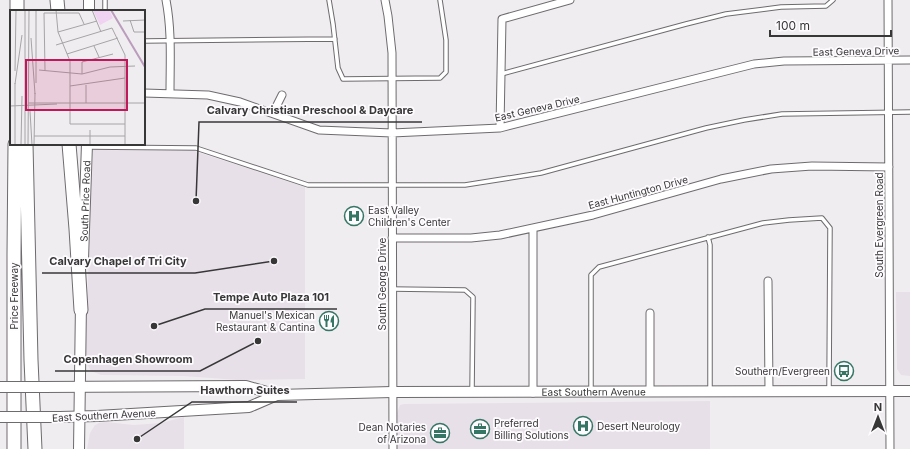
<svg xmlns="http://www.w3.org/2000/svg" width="910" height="449" viewBox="0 0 910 449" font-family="Inter,sans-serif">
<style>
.built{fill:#e7e0e8}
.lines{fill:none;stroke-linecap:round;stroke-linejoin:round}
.service-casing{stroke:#6e6b6e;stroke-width:5.5}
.minor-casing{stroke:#6e6b6e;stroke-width:9}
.secondary-casing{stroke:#6e6b6e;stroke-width:12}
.motorway-casing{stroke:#6e6b6e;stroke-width:15}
.service{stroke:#fff;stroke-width:3.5}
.minor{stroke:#fff;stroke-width:7}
.secondary{stroke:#fff;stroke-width:10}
.motorway{stroke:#fff;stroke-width:13}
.secondary-bridge-casing{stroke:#6e6b6e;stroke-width:12;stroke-linecap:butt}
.secondary-bridge{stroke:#fff;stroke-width:10}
.labels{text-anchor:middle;stroke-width:3.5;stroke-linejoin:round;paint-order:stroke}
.street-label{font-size:10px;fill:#383738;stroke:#fdfbfd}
.poi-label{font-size:10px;fill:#383738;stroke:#fdfbfd;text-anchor:start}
.inset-river{fill:none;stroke:#ba9cbc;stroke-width:2}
.inset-road{fill:none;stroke:#a6a4a6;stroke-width:1}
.view{fill:#c2185b;fill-opacity:0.15;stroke:#c2185b;stroke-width:2}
.inset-edge{fill:none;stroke:#383738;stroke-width:2}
.leader{fill:none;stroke:#383738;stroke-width:1.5}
.callout-dot{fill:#383738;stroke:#fdfbfd;stroke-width:1.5}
.callout-label{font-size:11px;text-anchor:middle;font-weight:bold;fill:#383738;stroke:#fdfbfd;stroke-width:3.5;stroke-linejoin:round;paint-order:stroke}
</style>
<rect width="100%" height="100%" fill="#f0edf0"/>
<path class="built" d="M93,150L194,151L305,187V379L238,380L183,376L101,375L91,371L87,364L85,357Z
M896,292H910V376L901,375L897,369Z
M710,401V449H397V413L400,405L404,404Z
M184,417V449H87L90,433L95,425L99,423L106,422L134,425L161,423Z"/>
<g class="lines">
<g class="service-casing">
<path id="service" d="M105,0V11
M329,0L333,24L338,68L343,79L440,78L446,72V40L440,0
M144,41L335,39
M501,74L686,24L726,14L781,7L826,6L833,0
M88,147L196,148L308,185H465L541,173L706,128L744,120L782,114L910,112
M708,237L710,245V390
M392,289L465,290L473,297L472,391
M591,391V275L599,267L763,223L789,220L822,218L830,228L829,390"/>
</g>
<g class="minor-casing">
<path id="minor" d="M166,0C172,31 170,62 170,93
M385,0L388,16L392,53L393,449
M888,0L890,449
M144,93L208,95L240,102L319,130L392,133L500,128L754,64L784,61L910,60
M273,113L282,95
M500,128L502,19L570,0
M533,229V393
M392,238H471L500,235L593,215L721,179L771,169L812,166L889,167
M768,281L769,391
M650,313V392"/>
</g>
<g class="secondary-casing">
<g id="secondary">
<path d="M89,11V0"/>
<path id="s1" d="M83,259L87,144"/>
<path id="s2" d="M42,387L246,386L277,395L392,392L910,391"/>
<path d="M60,417L97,416L249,407L277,395"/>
<path d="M79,449L81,303"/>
</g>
</g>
<g class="motorway-casing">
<path id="motorway" d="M57,0L58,11
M17,11V0
M26,144L31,360L35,449
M69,144L76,229L81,310
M14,449V254L15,144"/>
</g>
<use href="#service" class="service"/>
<use href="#minor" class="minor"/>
<use href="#secondary" class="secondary"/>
<use href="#motorway" class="motorway"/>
<g class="secondary-bridge-casing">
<path id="secondary-bridge" d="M0,387H42
M0,417H60"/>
</g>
<use href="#secondary-bridge" class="secondary-bridge"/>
</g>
<defs>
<g id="hospital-ring" transform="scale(1)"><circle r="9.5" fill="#fdfbfd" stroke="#357665" stroke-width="1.5"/><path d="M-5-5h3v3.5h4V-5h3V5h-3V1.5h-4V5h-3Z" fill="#357665"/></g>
<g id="restaurant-ring" transform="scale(1)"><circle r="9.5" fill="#fdfbfd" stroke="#357665" stroke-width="1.5"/><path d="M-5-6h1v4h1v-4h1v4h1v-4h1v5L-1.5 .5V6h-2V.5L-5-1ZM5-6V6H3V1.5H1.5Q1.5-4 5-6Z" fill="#357665"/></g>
<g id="bus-ring" transform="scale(1)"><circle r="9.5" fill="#fdfbfd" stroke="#357665" stroke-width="1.5"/><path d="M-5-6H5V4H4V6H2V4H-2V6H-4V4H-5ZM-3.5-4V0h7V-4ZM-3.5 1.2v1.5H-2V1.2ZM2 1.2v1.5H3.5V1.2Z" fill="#357665"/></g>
<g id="office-ring" transform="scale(1)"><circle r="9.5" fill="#fdfbfd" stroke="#357665" stroke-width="1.5"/><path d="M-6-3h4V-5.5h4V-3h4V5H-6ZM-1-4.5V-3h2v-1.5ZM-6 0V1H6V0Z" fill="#357665"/></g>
</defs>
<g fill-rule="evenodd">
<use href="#hospital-ring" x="354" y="216"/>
<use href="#restaurant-ring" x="329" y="321"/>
<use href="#bus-ring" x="844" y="371"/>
<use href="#hospital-ring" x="583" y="426"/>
<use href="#office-ring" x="480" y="429"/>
<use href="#office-ring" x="440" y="433"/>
</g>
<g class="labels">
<g class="street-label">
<text transform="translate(856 51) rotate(-1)" y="4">East Geneva Drive</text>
<text transform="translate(537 108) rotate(-13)" y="4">East Geneva Drive</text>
<text transform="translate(638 192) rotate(-15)" y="4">East Huntington Drive</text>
<text dy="4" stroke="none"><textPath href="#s1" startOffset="58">South Price Road</textPath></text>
<text transform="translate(879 225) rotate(-90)" y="4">South Evergreen Road</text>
<text transform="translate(382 284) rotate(-90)" y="4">South George Drive</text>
<text transform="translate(14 296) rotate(-90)" y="4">Price Freeway</text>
<text dy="4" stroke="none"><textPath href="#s2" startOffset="553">East Southern Avenue</textPath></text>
<text transform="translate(104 415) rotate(-3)" y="4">East Southern Avenue</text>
</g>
<g class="poi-label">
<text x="368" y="214">East Valley<tspan x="368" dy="12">Children's Center</tspan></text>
<text x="315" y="319" text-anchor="end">Manuel's Mexican<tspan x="315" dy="12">Restaurant &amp; Cantina</tspan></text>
<text x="830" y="375" text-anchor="end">Southern/Evergreen</text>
<text x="494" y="427">Preferred<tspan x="494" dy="12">Billing Solutions</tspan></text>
<text x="597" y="430">Desert Neurology</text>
<text x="426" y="431" text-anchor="end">Dean Notaries<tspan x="426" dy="12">of Arizona</tspan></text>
</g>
</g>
<g transform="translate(10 10)">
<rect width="135" height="135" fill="#f0edf0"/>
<path d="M83,0H99L103,8L90,15Z" fill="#f0d2f2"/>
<path class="inset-river" d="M101,0L135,57"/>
<path class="inset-road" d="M46,0L48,22L60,51V114H115M82,0L91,22M120,10L124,22H135M113,11L135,10M48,22L87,11M21,28L25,84M46,35L102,18L115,45V135M84,36L89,47M57,44L108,28M29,60L72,64L100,57L125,56M35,60L34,3H69L74,14M5,61L6,0M72,64V52L103,44M5,73V135M26,73V0M5,74L12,25M76,75V93M60,76L115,68M18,93H135M0,96L47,94M20,101L22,135M24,126H115M11,135L12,86M15,135V0M18,135L19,0M24,135L25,83M80,135V120"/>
<path class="view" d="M16,50H117V100H16Z"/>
<rect width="135" height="135" class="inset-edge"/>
</g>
<path class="leader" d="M196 201L199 122H422M274 261L195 273H42M154 326L205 309H337M258 341L200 371H55M137 439L192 402H297"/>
<g class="callout-dot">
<circle cx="196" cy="201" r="4"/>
<circle cx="274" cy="261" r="4"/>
<circle cx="154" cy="326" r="4"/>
<circle cx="258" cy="341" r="4"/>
<circle cx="137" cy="439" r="4"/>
</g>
<g class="callout-label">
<text x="310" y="114">Calvary Christian Preschool &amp; Daycare</text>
<text x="118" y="265">Calvary Chapel of Tri City</text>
<text x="271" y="301">Tempe Auto Plaza 101</text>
<text x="128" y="363">Copenhagen Showroom</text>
<text x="245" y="394">Hawthorn Suites</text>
</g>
<g transform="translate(878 417)" stroke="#fdfbfd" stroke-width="3" paint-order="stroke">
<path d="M0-3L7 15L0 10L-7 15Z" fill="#383738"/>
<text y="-6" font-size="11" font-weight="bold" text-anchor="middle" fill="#383738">N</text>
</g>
<path d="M770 30v6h121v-6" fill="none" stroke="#383738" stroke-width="2"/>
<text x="776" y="30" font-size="12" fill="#383738" stroke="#fdfbfd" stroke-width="3" paint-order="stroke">100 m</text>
</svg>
